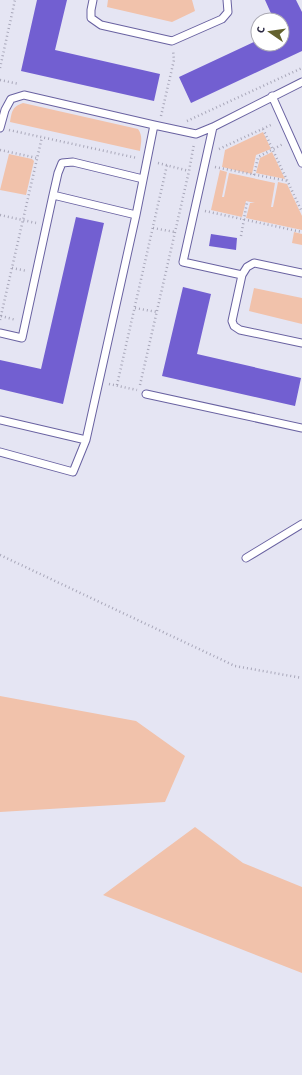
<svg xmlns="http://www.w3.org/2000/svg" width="302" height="1075" viewBox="0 0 302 1075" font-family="'Source Sans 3',sans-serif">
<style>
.green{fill:#f1c2ab}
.building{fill:#725fd1}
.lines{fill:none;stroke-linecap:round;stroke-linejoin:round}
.lane-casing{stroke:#6962a1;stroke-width:9}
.path{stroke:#a8a7b9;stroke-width:2.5;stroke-dasharray:1 3;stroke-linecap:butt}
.lane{stroke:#fff;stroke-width:7}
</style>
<rect width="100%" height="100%" fill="#e5e5f3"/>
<path class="green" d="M108,0H192L195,11L172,22L107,7Z
M23,103L138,129C143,136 141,142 140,151L10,122C12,111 12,107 23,103Z
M263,132L271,149L256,155L252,174L222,167L225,150Z
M272,152L285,179L256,173L260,158Z
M9,154L32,159L34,161L26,195L0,190Z
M220,170L227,172L222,197H224L229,173L275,183L271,207H273L278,182L287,184L302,216V230L246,218L250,203H255L246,201L242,217L211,210Z
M294,232L302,234V245L292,243Z
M254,288L302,298V324L249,311Z
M0,696L136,721L185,756L165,802L0,812Z
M195,827L243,863L302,887V973L103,895Z"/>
<path class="building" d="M37,0H67L55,50L160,74L154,101L21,71Z
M265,0H296L302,12V51L191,103L179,77L258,40V44H282V20H274Z
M76,217L104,223L63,404L0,389V360L41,369Z
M211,234L237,238L236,250L209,246Z
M183,287L211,294L197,354L301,378L295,406L162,376Z"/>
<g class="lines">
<g class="lane-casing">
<path id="lane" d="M93,0L91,10V18L101,25L172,41L222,19L228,12L227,0
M272,96L302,163
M213,127L183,262L242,275L232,321L234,326L240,330L302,343
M0,128L5,110L11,99L24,95L154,125L196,134L213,127L302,82
M53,195L58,173L62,163L73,162L143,179
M242,275L247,267L254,263L302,273
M0,333L22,338L53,195L136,215
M146,394L302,428
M0,420L86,440L136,215L154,125
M0,452L73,472L86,440
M246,558L302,524"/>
</g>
<path class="path" d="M0,68L15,0
M0,80L19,84
M161,116L174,60L173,50
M187,121L302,68
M263,129L302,212
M9,130L137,158
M219,149L273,124
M0,150L37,158
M158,163L189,171
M215,167L288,181
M254,175L258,157L283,144
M205,211L302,232
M0,215L36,223
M153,228L175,232
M241,236L247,202
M12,268L27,271
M135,308L157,312
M1,316L16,320
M0,320L42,137
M109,384L137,390
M117,385L167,165
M140,385L189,171L194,144
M0,555L235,666L302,678"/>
<use href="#lane" class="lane"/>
</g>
<g transform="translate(270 32) rotate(283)"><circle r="19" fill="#ffffff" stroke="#aaa9b3"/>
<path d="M0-3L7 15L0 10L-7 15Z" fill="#63612e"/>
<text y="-6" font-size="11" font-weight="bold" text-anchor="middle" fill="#2a2742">С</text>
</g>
</svg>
